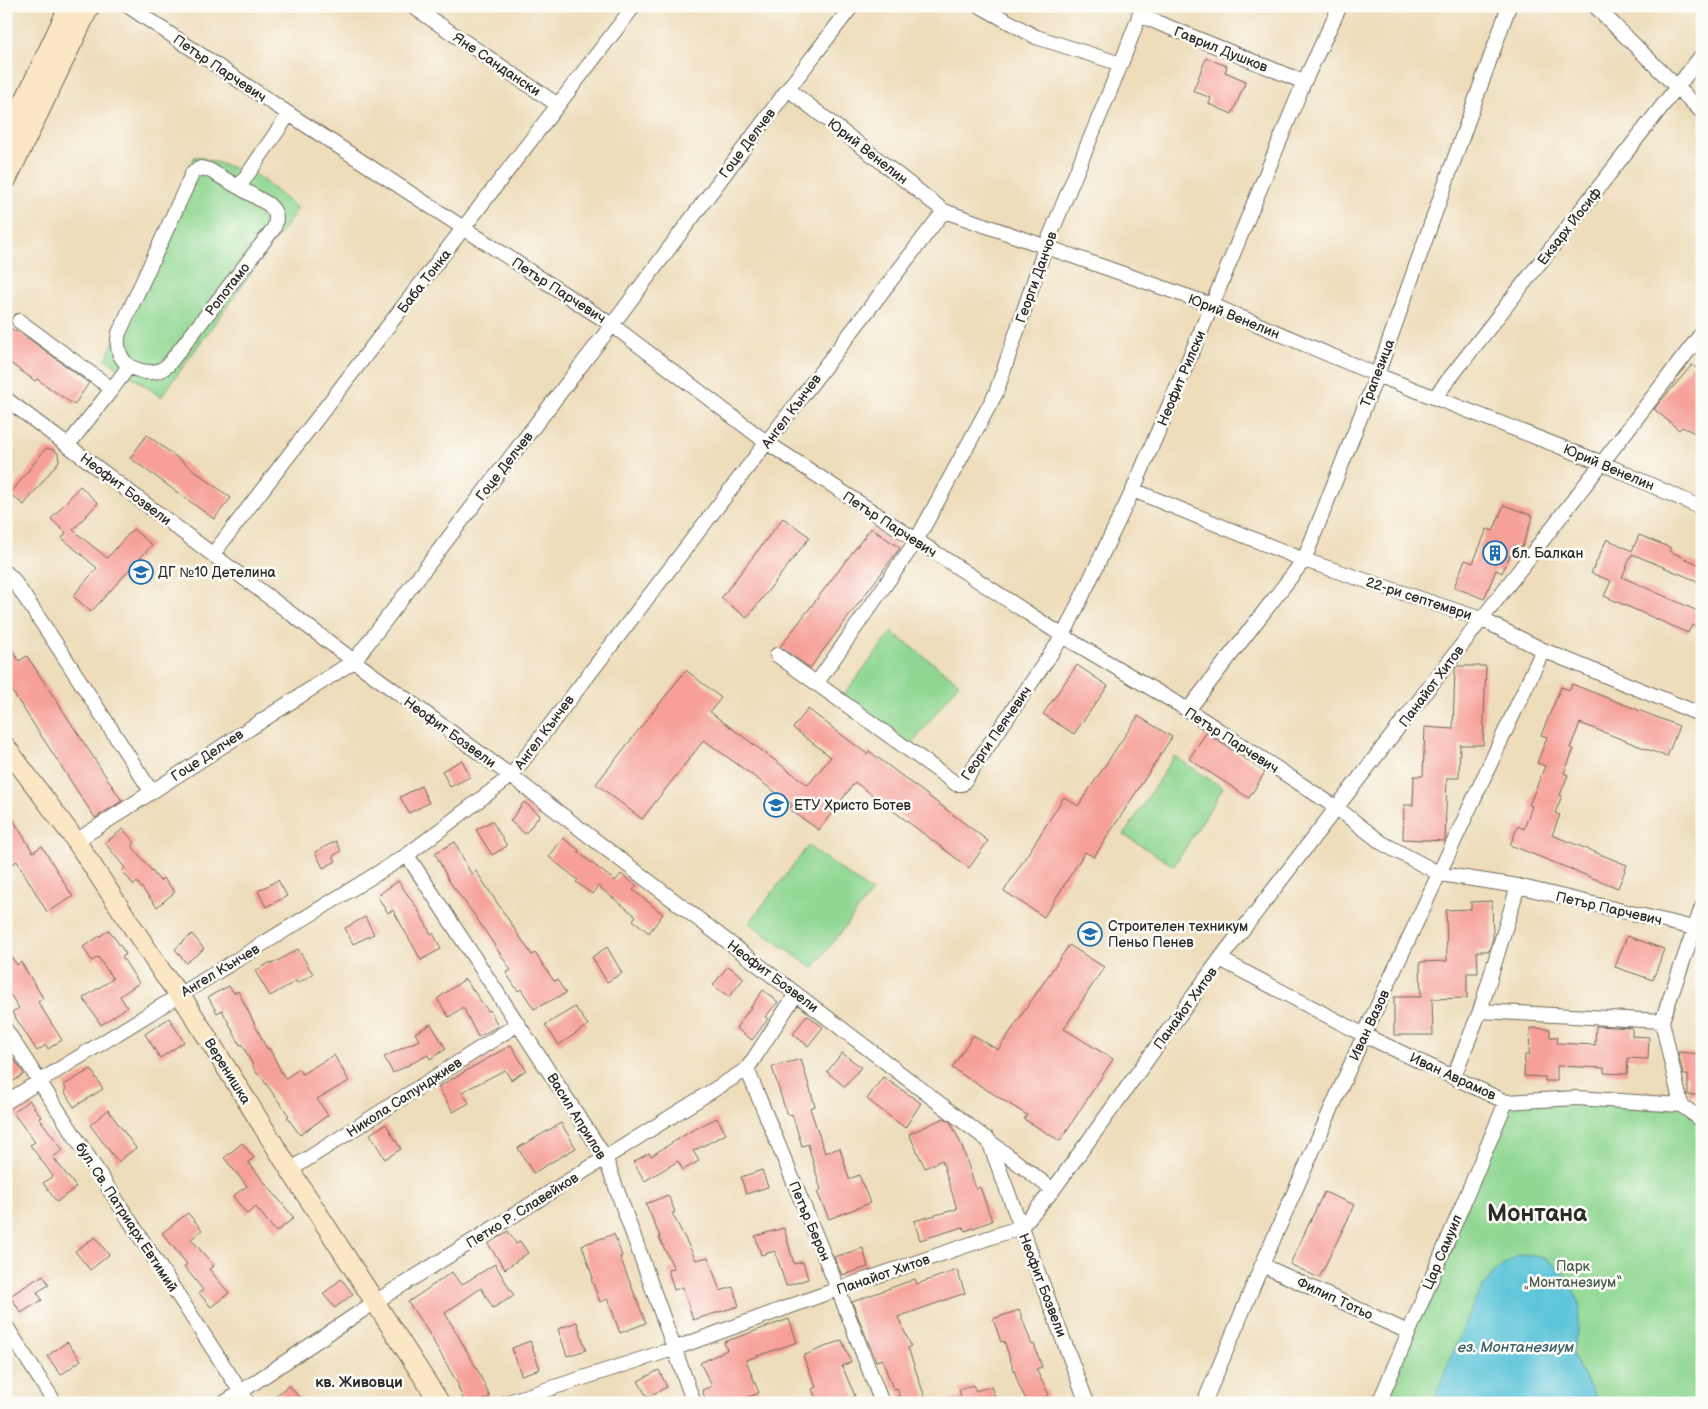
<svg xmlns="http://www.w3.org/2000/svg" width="1708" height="1409" viewBox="0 0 1708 1409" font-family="'Balsamiq Sans',sans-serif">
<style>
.green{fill:#8fd792;stroke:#5d815e}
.water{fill:#5dc5d9;stroke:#447882}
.building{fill:#f6a099}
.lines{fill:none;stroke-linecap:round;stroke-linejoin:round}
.minor-casing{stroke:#6f695d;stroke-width:16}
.secondary-casing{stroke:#6f695d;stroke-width:21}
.minor{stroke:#fff;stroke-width:14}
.secondary{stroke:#fbe7c3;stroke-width:19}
.labels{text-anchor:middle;stroke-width:5;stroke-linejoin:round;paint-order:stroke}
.street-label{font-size:14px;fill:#2b2b2b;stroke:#fdfcf7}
.poi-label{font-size:14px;fill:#2b2b2b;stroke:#fdfcf7;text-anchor:start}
.park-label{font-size:14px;fill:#495f4a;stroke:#fdfcf7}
.water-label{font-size:15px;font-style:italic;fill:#3c6168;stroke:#fdfcf7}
.neighbourhood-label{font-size:15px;font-weight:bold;fill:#2b2b2b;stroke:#fdfcf7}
.town-label{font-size:24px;font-weight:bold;fill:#2b2b2b;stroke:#fdfcf7}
</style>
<rect width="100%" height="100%" fill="#fdfcf7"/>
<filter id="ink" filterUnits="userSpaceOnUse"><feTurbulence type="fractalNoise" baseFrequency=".02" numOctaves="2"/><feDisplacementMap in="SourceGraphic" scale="10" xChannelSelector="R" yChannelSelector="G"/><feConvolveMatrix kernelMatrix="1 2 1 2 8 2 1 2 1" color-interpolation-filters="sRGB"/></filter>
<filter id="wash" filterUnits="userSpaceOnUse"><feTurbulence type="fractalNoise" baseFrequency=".0096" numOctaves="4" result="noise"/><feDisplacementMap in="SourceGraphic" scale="20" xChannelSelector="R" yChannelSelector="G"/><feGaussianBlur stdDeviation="1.12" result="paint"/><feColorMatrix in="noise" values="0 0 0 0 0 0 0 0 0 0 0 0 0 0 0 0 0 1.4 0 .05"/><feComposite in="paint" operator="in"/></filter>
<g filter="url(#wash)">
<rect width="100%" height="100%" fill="#edb"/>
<path class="green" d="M195,156L255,174L298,209L161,397L106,359Z
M892,632L959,683L909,748L841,698Z
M1174,756L1223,788L1174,866L1124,835Z
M808,846L872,892L813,968L749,923Z
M1506,1102L1681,1105L1702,1120V1403H1380Z"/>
<path class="water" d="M1518,1255L1545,1257L1568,1278L1580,1306L1577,1332L1572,1355L1599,1403H1432L1475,1300L1494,1272Z"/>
<g id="blocks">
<path class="building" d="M1206,58L1227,66L1225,72L1246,81L1232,114L1209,104L1211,98L1193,91Z
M6,324L16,332L17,330L89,383L74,405L37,379L35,381L6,360Z
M1692,365L1702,372V436L1682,427L1679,430L1654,409Z
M147,435L231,498L214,519L130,458Z
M46,448L54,450L58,453L59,461L24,505L10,494Z
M80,486L98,503L73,530L107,558L133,529L152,545L91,612L73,596L97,568L62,538L66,533L51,519Z
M1504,505L1533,516L1522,547L1515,545L1502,573L1496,570L1484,599L1454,587L1465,560L1473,563L1487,529L1493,531Z
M783,518L810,537L747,618L721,598Z
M871,528L900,548L810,668L780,647Z
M1639,535L1671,548L1669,551L1702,566V583L1632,554L1622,577L1702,613V630L1692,625L1688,633L1604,596L1611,581L1591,573L1607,539L1632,551Z
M6,640L19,661L27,656L122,801L95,818L6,682Z
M1077,665L1108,686L1074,734L1043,714Z
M1457,666H1486L1483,745H1460L1459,778H1447L1445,841L1403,839L1404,805H1413L1414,776H1423L1425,727L1453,729L1455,668Z
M686,670L721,698L710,712L808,785L831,757L793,728L808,709L867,754L869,751L988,841L969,868L855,782L819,830L789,809L793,805L704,740L642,819L596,784Z
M1572,684L1679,726L1667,757L1580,723L1570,748L1574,749L1564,773L1568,775L1560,795L1562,796L1555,813L1560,815L1552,835L1627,865L1618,888L1510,845L1518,826L1524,829L1532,806L1529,805L1545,766L1537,763L1547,737L1541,735L1561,687L1570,690Z
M1138,716L1172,737L1094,857L1085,852L1044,917L1004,891L1064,797L1078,806Z
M1206,733L1265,772L1249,798L1189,759Z
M462,760L470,777L450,787L442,771Z
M421,786L429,803L409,813L400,797Z
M524,802L540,815L525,834L510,821Z
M6,808L33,852L42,846L73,897L47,912L17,861L6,868Z
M492,821L507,846L492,855L476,830Z
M123,829L135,843L132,846L160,881L163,878L175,892L157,907L137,882L134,885L122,871L125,868L105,843Z
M563,838L579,850L578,852L615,881L621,874L637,886L633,890L663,914L649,933L633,920L636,916L598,886L592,894L576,882L578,880L549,857Z
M336,841L341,851L333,856L336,861L323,868L315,852Z
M455,842L471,874L476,871L532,955L535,953L554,981L557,980L566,993L534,1009L521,989L518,991L506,973L511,970L473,913L449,881L435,853Z
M278,880L287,896L266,907L258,891Z
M398,881L417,908L431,934L433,933L441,949L421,960L393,910L388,913L377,896Z
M1492,901L1493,938L1489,951H1477L1478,973H1467V998L1432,999L1433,1035H1394V997H1421L1420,962L1447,961L1446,910L1471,909V902Z
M365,917L374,934L353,944L345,928Z
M109,930L126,954L122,957L139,983L120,996L127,1007L101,1025L83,998L113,979L98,957L92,961L83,947Z
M192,934L204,949L186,963L175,949Z
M1627,936L1664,949L1653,980L1615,967Z
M1069,945L1104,967L1064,1029L1113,1059L1060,1141L1024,1119L1027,1115L952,1068L973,1035L998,1050Z
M607,947L622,973L607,982L592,957Z
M298,949L313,974L298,983L296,981L270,996L255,971L271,962L272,964Z
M6,950L17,965L21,962L43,998L38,1002L62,1040L48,1049L46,1045L37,1051L12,1012L19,1008L6,988Z
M728,966L744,978L729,997L713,985Z
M465,979L488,1011L490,1010L498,1026L478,1037L463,1007L449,1017L437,999Z
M229,986L234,993L238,991L267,1049L269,1048L285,1079L299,1069L302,1074L334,1055L349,1081L317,1099L328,1115L300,1135L287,1117L289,1116L259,1074H257L242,1044L240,1045L222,1010L217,1013L208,997Z
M763,990L778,1002L765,1017L768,1019L752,1040L736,1028Z
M575,1007L588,1025L559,1045L545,1025Z
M807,1015L823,1027L808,1046L793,1034Z
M169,1018L184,1042L160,1058L145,1034Z
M431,1024L446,1049L430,1059L428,1055L393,1073L384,1057L419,1040L415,1033Z
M1596,1026L1632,1028V1036L1649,1037L1648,1059L1628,1058L1627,1074L1604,1073V1068L1557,1066V1081H1545V1077L1524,1076L1525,1055H1529L1530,1028L1550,1029V1037H1558L1557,1043L1595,1045Z
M511,1045L526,1070L511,1080L505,1070L462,1092L469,1103L453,1112L438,1087Z
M1678,1052L1702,1054V1095H1688V1075H1683Z
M842,1053L861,1067L845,1087L827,1072Z
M14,1059L24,1074L6,1086V1064Z
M801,1059L815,1106L810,1108L825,1153L840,1148L849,1179L859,1175L870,1203L829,1219L817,1192L821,1190L808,1144L802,1146L792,1114L787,1115L772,1067Z
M91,1069L103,1089L74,1107L64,1091L67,1090L64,1085Z
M883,1077L921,1103L905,1128L867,1099Z
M29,1100L41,1117L39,1118L63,1150L53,1157L76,1187L57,1202L43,1183L53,1176L30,1145L35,1142L13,1113Z
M108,1110L136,1148L118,1162L90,1125Z
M717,1118L726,1134L693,1151L699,1161L683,1170L678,1161L645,1181L633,1162L649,1153L651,1156L691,1131Z
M944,1118L951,1123L962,1146L976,1189L980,1187L992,1221L965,1231L963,1227L920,1240L914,1221L957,1209L942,1160L925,1168L909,1134Z
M561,1123L576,1148L533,1173L518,1148Z
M386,1124L401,1149L385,1159L370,1134Z
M242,1143L254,1158L248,1162L294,1218L276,1232L256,1207L247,1214L233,1196L247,1186L224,1158Z
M762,1170L768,1187L746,1194L741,1177Z
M1324,1192L1355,1205L1319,1278L1290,1264Z
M668,1195L675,1212L672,1213L696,1260L708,1257L720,1291L733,1287L739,1306L693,1320L683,1287L674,1290L668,1270L674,1268L659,1238L660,1237L646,1204Z
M188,1213L202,1230L191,1239L214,1266L209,1269L229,1293L211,1307L199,1293L203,1290L184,1266L187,1264L162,1233Z
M784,1228L794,1264L803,1262L808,1279L786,1286L775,1251L761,1255L755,1236Z
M508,1231L516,1244L520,1241L528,1253L505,1269L488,1244Z
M614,1234L622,1256L620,1257L646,1323L620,1333L608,1299L600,1302L591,1279L593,1278L582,1245Z
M95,1237L109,1255L90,1270L75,1251Z
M863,1248L868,1267L842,1275L834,1257Z
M495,1264L514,1296L493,1308L481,1288L445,1313L478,1371L490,1397L477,1403H465L458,1387L459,1386L427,1330L408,1302L452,1272L461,1285Z
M957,1270L965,1293L898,1317L911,1346L908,1348L927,1403H901L897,1388L893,1389L882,1359L876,1361L852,1302L915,1279L917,1284Z
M43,1275L49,1285L37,1292L42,1300L21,1313L10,1296Z
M341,1279L353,1294L335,1308L323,1294Z
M1019,1310L1032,1345L1034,1344L1042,1367L1036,1369L1049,1395L1034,1403H1028L1020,1388L1004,1341L1001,1342L993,1319Z
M789,1319L797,1342L746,1360L759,1393L733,1403H707L702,1390L712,1386L700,1363L727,1350L724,1342Z
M577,1322L586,1350L567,1356L558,1329Z
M842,1340L851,1362L842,1366L855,1396L841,1403H818L812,1389L816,1387L803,1356Z
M530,1341L540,1369L521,1375L512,1348Z
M67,1342L81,1360L61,1375L47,1356Z
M659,1370L667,1387L647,1397L638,1381Z
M289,1385L304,1403H267Z
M973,1385L976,1391L991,1386L997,1403H948V1401L961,1396L959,1390Z"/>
</g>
</g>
<g filter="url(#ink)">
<use href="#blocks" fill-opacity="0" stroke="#6f695d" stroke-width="1"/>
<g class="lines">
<g class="minor-casing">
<path id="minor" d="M128,6L289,114L612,325L766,442L1063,636L1188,710L1337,808L1382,843L1440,874L1518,886L1702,930
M412,6L558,105
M980,6L1036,37L1121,64
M1595,6L1702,112
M1139,15L1304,82
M788,89L944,211L1212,305L1377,375L1602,463L1702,508
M239,187L289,114
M19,321L112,389L129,366C142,373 156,376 168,365L274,228C278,217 276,211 268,204L209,170L201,168L193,172L119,333C116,346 118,357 129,366
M1435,397L1702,55
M6,399L354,661L511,776L1053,1190
M68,445L112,389
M1133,490L1304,560L1481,619L1543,650L1702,715
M213,554L634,6
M6,573L12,578L58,647L151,791
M777,655L951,780L956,784H962L965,780L1063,636L1133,490L1212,305L1304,82L1340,6
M816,684L916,541L996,393L1045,248L1121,64L1143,6
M1188,710L1304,560L1377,375L1509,6
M76,841L354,661L612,325L788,89L852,6
M407,855L605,1157L694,1403
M1518,886L1480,1011L1662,1021
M1220,959L1364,1035L1506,1102L1577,1098L1681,1105L1702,1120
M6,1030L248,1403
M747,1069L838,1289L882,1403
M1454,1076L1480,1011
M6,1102L407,855L511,776L944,211
M1681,1105L1662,1021L1702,907
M988,1139L1087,1403
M290,1170L518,1024
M1262,1265L1408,1332
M6,1326L55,1403
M224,1403L375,1302L747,1069L796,994
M505,1403L673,1349L838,1289L1021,1227L1053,1190L1220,959L1702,333
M1204,1403L1262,1265L1364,1035L1543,650
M1379,1403L1506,1102"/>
</g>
<g class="secondary-casing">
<path id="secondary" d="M6,140L69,6
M6,181L90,6
M6,747L76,841L164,975L187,1005L290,1170L440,1403"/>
</g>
<use href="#minor" class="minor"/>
<use href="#secondary" class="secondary"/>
</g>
</g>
<defs>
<g id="building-ring" transform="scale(1.25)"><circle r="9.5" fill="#fdfcf7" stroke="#1f6fb2" stroke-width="1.5"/><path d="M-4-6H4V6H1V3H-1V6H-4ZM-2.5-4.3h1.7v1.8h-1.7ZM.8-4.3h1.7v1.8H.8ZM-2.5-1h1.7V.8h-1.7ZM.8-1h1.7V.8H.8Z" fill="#1f6fb2"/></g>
<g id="school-ring" transform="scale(1.25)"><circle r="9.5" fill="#fdfcf7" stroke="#1f6fb2" stroke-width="1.5"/><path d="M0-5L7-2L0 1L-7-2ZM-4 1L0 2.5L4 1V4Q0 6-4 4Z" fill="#1f6fb2"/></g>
</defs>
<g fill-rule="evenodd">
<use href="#building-ring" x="1495" y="553"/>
<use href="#school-ring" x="141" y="572"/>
<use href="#school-ring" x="776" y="805"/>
<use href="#school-ring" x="1090" y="934"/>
</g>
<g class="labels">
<g class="street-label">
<text transform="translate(1221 49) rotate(22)" y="5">Гаврил Душков</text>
<text transform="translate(497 64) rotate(34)" y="5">Яне Сандански</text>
<text transform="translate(220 68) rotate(34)" y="5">Петър Парчевич</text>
<text transform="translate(747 143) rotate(-53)" y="5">Гоце Делчев</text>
<text transform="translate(868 151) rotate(38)" y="5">Юрий Венелин</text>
<text transform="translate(1569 226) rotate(-52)" y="5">Екзарх Йосиф</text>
<text transform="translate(1036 277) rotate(-70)" y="5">Георги Данчов</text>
<text transform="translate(424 281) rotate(-52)" y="5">Баба Тонка</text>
<text transform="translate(227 289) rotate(-52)" y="5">Ропотамо</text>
<text transform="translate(559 290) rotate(33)" y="5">Петър Парчевич</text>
<text transform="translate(1234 316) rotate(22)" y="5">Юрий Венелин</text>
<text transform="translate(1377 373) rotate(-69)" y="5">Трапезица</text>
<text transform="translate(1181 378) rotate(-67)" y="5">Неофит Рилски</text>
<text transform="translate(791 411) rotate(-53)" y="5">Ангел Кънчев</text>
<text transform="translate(504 466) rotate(-52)" y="5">Гоце Делчев</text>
<text transform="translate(1609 467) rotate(23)" y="5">Юрий Венелин</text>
<text transform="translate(126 489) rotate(37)" y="5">Неофит Бозвели</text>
<text transform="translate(890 524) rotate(33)" y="5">Петър Парчевич</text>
<text transform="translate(1419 598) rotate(18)" y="5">22-ри септември</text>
<text transform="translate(1431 686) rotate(-53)" y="5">Панайот Хитов</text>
<text transform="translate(450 732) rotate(36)" y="5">Неофит Бозвели</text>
<text transform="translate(544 732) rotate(-53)" y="5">Ангел Кънчев</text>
<text transform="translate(996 733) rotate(-55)" y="5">Георги Пеячевич</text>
<text transform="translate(1232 740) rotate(33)" y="5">Петър Парчевич</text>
<text transform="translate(207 755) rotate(-33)" y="5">Гоце Делчев</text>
<text transform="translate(1609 908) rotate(13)" y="5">Петър Парчевич</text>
<text transform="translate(220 970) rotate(-31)" y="5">Ангел Кънчев</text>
<text transform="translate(773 976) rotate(37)" y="5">Неофит Бозвели</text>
<text transform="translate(1185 1008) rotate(-54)" y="5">Панайот Хитов</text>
<text transform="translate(1369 1025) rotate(-65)" y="5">Иван Вазов</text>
<text transform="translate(228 1071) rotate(58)" y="5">Веренишка</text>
<text transform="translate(1453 1076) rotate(25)" y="5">Иван Аврамов</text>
<text transform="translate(404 1097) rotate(-33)" y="5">Никола Сапунджиев</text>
<text transform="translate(577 1116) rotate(58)" y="5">Васил Априлов</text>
<text transform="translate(522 1210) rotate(-32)" y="5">Петко Р. Славейков</text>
<text transform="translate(127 1217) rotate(57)" y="5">бул. Св. Патриарх Евтимий</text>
<text transform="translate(810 1221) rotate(67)" y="5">Петър Берон</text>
<text transform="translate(1442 1252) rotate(-67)" y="5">Цар Самуил</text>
<text transform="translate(883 1274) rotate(-19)" y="5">Панайот Хитов</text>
<text transform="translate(1043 1285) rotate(69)" y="5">Неофит Бозвели</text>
<text transform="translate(1335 1298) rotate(25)" y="5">Филип Тотьо</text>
</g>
<g class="poi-label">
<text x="1512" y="558">бл. Балкан</text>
<text x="158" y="577">ДГ №10 Детелина</text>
<text x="794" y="810">ЕТУ Христо Ботев</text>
<text x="1108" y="931">Строителен техникум<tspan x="1108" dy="16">Пеньо Пенев</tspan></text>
</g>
<g class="park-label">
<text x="1573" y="1271">Парк<tspan x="1573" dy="16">„Монтанезиум“</tspan></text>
</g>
<g class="water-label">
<text x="1516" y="1352">ез. Монтанезиум</text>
</g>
<g class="neighbourhood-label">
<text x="359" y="1387">кв. Живовци</text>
</g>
<g class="town-label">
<text x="1537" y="1221">Монтана</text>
</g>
</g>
<rect width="1708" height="1409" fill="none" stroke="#fdfcf7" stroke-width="25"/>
</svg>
